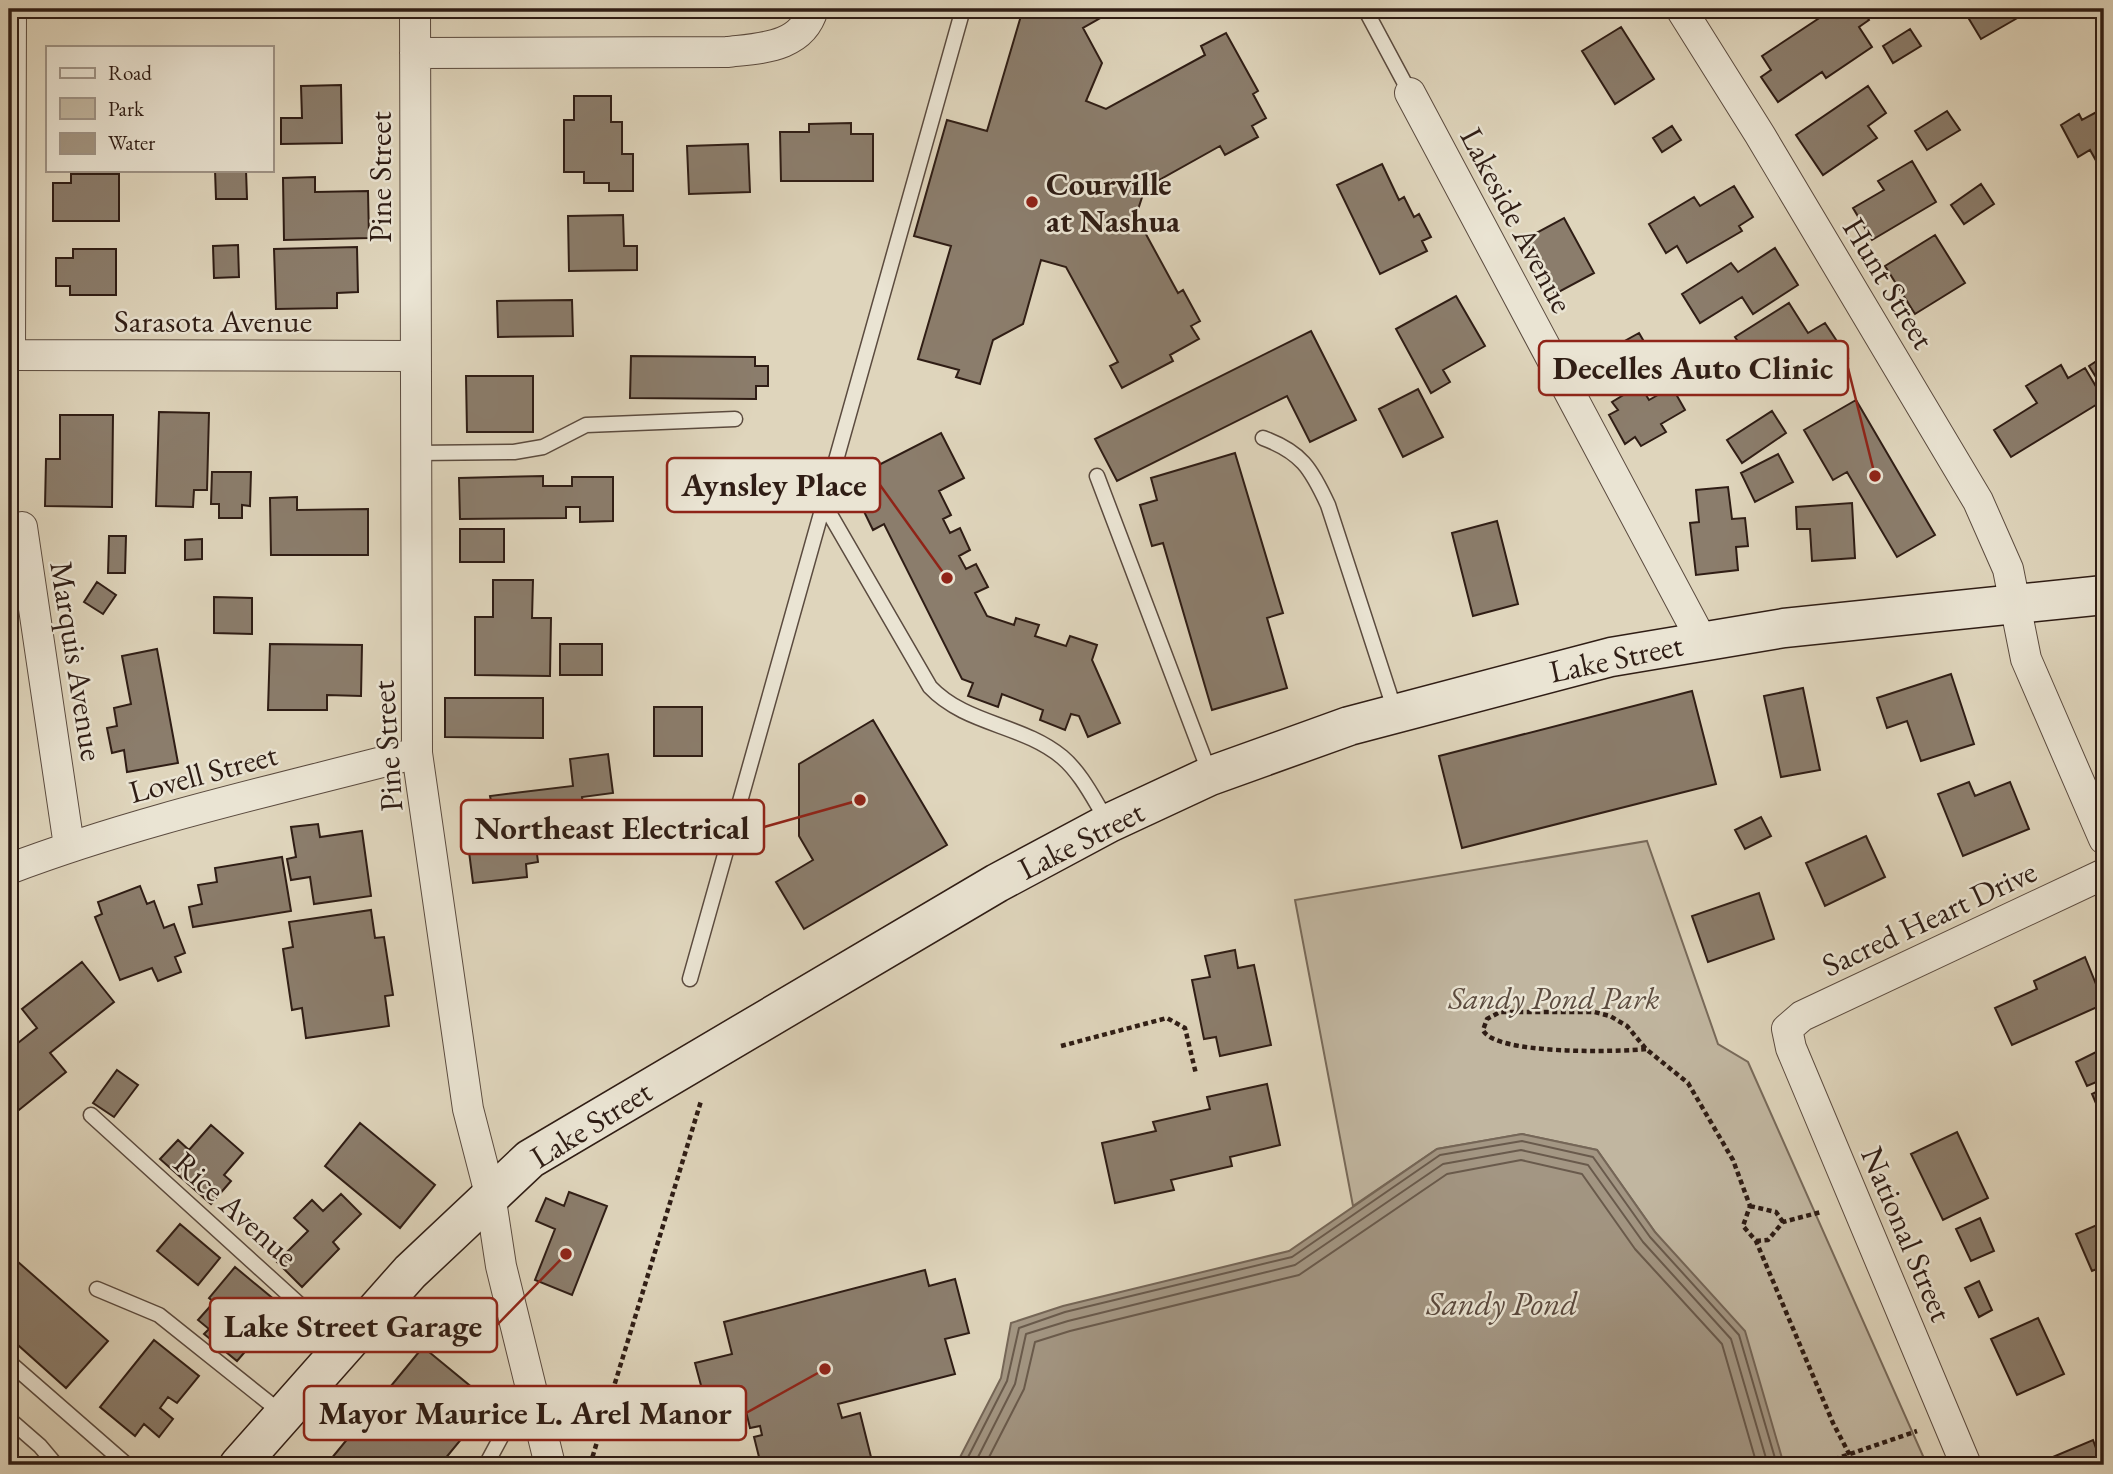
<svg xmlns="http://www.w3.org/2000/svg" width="2113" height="1474" viewBox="0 0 2113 1474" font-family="'EB Garamond',serif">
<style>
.green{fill:#c1b6a0;stroke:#786a5a;stroke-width:2}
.water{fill:#a39683;stroke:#756657;stroke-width:2}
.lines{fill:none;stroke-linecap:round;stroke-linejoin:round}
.shore{stroke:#695a4c;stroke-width:2}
.building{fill:#8b7d6c;stroke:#2f1d15;stroke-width:2}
.lane-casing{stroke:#5b4b3f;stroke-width:17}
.street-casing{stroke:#5b4b3f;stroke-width:32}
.secondary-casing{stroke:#2f1d15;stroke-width:41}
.path{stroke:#2f1d15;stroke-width:4.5;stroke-dasharray:5 3.5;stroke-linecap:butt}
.lane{stroke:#eae4d3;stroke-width:14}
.street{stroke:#eae4d3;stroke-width:30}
.secondary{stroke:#eae4d3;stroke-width:38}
.poi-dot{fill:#8f2418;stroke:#eae4d3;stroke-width:2.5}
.labels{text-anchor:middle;stroke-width:5;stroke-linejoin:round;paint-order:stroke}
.street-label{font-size:32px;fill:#2f1d15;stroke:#eae4d3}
.poi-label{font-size:32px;font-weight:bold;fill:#2f1d15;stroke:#eae4d3;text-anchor:start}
.park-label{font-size:32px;font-style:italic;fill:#5b4b3f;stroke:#eae4d3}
.water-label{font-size:33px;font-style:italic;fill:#58473c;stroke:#eae4d3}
.leader{fill:none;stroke:#8f2418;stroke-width:2.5}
.callout-dot{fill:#8f2418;stroke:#eae4d3;stroke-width:2.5}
.callout{fill:#eae4d3;stroke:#8f2418;stroke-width:2.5}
.callout-label{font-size:33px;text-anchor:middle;font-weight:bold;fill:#2f1d15}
</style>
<rect width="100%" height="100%" fill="#dfd5bc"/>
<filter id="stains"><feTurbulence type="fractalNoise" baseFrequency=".00286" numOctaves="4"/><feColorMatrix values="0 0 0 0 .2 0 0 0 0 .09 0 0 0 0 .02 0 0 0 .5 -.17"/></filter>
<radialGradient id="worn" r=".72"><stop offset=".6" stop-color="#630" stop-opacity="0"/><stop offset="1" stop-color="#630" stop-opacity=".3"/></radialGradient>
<path class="green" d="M1647,841L1718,1044L1748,1062L1927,1465H1784L1655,1232L1597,1150L1522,1134L1437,1149L1353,1206L1295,900Z"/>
<path class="water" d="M1522,1134L1597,1150L1655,1232L1745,1331L1784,1465H956L1001,1378L1011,1323L1063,1306L1289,1251L1437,1149Z"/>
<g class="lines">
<path class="shore" d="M964,1465L1007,1381L1019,1328L1065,1312L1292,1257L1440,1155L1522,1141L1593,1157L1650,1237L1739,1335L1777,1465
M974,1465L1015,1384L1026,1334L1068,1321L1295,1265L1443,1164L1521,1150L1588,1165L1643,1242L1731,1339L1768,1465
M985,1465L1024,1389L1035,1342L1070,1331L1299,1275L1447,1174L1521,1160L1582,1174L1635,1249L1722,1344L1757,1465"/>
</g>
<path class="building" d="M483,9H555V12H483Z
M1023,9H1075L1077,12L1098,9L1102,17L1083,28L1102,63L1086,101L1106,109L1205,55L1201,46L1226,33L1258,91L1253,94L1266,118L1252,126L1258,137L1225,155L1220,146L1145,188L1136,216L1178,293L1183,290L1200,321L1191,326L1199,339L1170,355L1173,361L1122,388L1110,366L1118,362L1066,267L1041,260L1023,324L993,340L980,384L956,377L959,370L918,359L951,246L914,236L947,120L987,131Z
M1833,9H1846L1849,13L1862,9L1869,20L1859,27L1872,47L1826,78L1822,72L1778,102L1761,77L1771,70L1762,56Z
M1974,9H2033L1981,39L1966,14Z
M1621,27L1654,79L1615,104L1582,51Z
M1910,29L1921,46L1893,63L1883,46Z
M341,85L342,143L281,144V118H302L301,86Z
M1868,86L1886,113L1868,126L1877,138L1823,175L1796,135Z
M574,96H611V122H622V154H633V191H609V183H584V172H564V120H574Z
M2104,108V164L2099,166L2090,150L2078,157L2061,125L2079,114L2082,120Z
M1947,111L1960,130L1927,150L1915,131Z
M851,123V134H873V181H781L780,132H809V124Z
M1672,126L1681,140L1662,152L1653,138Z
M748,144L750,192L689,194L687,146Z
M1912,161L1936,202L1872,240L1853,208L1884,190L1878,181Z
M1382,164L1399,200L1404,197L1414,217L1419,214L1431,237L1422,241L1427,251L1380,274L1337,185Z
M215,170H246L247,199H216Z
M71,174H119V221H53V183H71Z
M315,177V192L368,191L369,238L284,240L283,178Z
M1981,184L1994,204L1964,224L1951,205Z
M1734,186L1753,217L1739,226L1742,231L1687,263L1677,246L1666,253L1649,224L1694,197L1700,206Z
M623,215L624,246H637V270L569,271L568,216Z
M1564,218L1594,273L1555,294L1525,239Z
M1935,235L1965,283L1915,314L1885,266Z
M238,245L239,277L214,278L213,246Z
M357,247L358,292L337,293V308L276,309L274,249Z
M1775,248L1798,285L1753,314L1742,297L1700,323L1682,294L1731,263L1738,272Z
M73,249H116V295H70V286H56V258H73Z
M1456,296L1485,346L1443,370L1450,382L1431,393L1396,329Z
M572,300L573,336L498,337L497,301Z
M1789,303L1808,333L1825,323L1848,358L1801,388L1797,382L1782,392L1770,373L1762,378L1735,337Z
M1311,331L1356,420L1310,442L1287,396L1117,481L1095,439Z
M1639,333L1657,364L1623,384L1605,352Z
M631,356L755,357V366H768V386H756V399L630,398Z
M2104,356V390L2089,366Z
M2061,365L2068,378L2085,368L2104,400L2011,457L1994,430L2037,403L2026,386Z
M466,376H533V432H467Z
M1640,385L1649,400L1672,387L1685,410L1661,424L1666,432L1641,446L1635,437L1625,444L1609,415L1618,410L1612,402Z
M1418,389L1443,437L1403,457L1379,409Z
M1856,400L1935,535L1897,557L1847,472L1833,480L1804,430Z
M1772,411L1786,433L1742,463L1727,440Z
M159,412L209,413L207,490H194L193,507L156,506Z
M60,415H113L112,507L45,506L46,459H60Z
M941,433L964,478L939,491L951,515L943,519L950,533L960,528L970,550L959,556L966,569L976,564L988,587L975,593L987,616L1014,625L1016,618L1039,625L1035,636L1066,646L1070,636L1097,645L1092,660L1120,723L1088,737L1079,716L1071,714L1065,730L1040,720L1043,710L1002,694L998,707L968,696L973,683L962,679L884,524L873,530L856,495L873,487L865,472Z
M1235,453L1283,613L1267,618L1287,688L1212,710L1163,543L1152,546L1140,505L1157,500L1151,478Z
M1778,454L1793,482L1755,502L1741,473Z
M212,472H251L250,506L242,505V518H219V504H211Z
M543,476V486H572V477H613V521L580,522V507H566V518L460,519L459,478Z
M1728,487L1732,519L1745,518L1748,546L1736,547L1738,570L1696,575L1690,523L1699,522L1696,490Z
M297,497V510L368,509V555H271L270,498Z
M1852,503L1855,558L1812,561L1810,529H1797L1796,507Z
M1497,521L1518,604L1473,616L1452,533Z
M460,529H504V562H460Z
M109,536H126L125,573H108Z
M202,539V559L185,560V540Z
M493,580H533L532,618H551L550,676L475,675V617H493Z
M97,582L116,595L103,614L84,602Z
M214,597L252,598V634L214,633Z
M270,644L362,645L361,696L327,695V710H268Z
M560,644H602V675H560Z
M157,649L178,763L127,772L124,750L112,753L107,728L117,726L114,708L131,704L122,656Z
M1951,674L1974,744L1921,761L1907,721L1887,728L1877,698Z
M1803,688L1820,770L1781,777L1764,696Z
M1692,691L1716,784L1462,848L1439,756Z
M445,698H543V738L445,737Z
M654,707H702V756H654Z
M873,720L947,845L804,929L776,882L813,860L799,836V764Z
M608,754L613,793L582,797L585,820L518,828L520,840L535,838L538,862L526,864L527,877L473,883L463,805L491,801L490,796L573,786L570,759Z
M1969,782L1975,796L2010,782L2029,829L1963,856L1938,794Z
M1761,817L1771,836L1745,849L1735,830Z
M318,824L320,837L362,831L371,896L314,904L310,877L291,880L287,859L296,857L291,827Z
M1866,836L1885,877L1825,906L1806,863Z
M282,857L291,911L193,927L189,907L202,904L198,885L217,882L215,868Z
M140,886L147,904L154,901L164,928L174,924L185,953L175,957L181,972L158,981L152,968L120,980L95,917L102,914L98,902Z
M1759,893L1774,939L1708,962L1692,916Z
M371,910L375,938L384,937L393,995L385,996L389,1026L306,1038L302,1008L292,1010L283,949L293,947L289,922Z
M1235,950L1238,968L1254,965L1271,1045L1220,1056L1216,1037L1204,1039L1192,980L1210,977L1205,956Z
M2085,957L2104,1004L2012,1045L1995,1008L2037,989L2034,981Z
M82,962L114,1002L50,1053L66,1072L9,1118V1050L37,1028L22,1009Z
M2104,1048V1087L2101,1080L2087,1086L2076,1062Z
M117,1070L138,1085L114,1117L93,1103Z
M1267,1084L1280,1145L1230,1157L1232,1166L1171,1180L1174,1190L1115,1203L1102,1143L1156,1131L1153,1122L1210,1109L1207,1097Z
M2104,1088V1122L2092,1094Z
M360,1123L435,1185L400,1228L325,1166Z
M211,1125L243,1153L224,1175L231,1181L211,1204L160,1159L178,1140L189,1150Z
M1957,1132L1988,1198L1943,1220L1911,1154Z
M569,1192L607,1206L572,1295L535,1280L555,1229L536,1221L546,1198L564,1206Z
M341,1194L361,1214L333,1242L339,1249L302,1287L277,1262L308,1231L294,1218L312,1200L323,1211Z
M1980,1218L1994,1251L1971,1261L1956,1229Z
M2104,1222V1266L2092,1271L2076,1234Z
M180,1224L220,1258L198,1285L157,1251Z
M9,1254L108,1341L66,1388L9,1337Z
M235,1267L282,1306L272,1318L279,1325L263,1344L256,1339L237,1361L204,1334L209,1329L198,1320L214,1302L209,1298Z
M925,1270L929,1286L955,1279L969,1333L945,1339L955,1374L838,1404L842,1418L860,1413L873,1465H761L754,1437L762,1435L760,1426L750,1428L742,1395L706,1404L695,1363L732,1354L724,1322Z
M1979,1281L1992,1310L1979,1317L1965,1288Z
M2038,1318L2064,1374L2017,1395L1991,1339Z
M154,1340L199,1376L177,1403L168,1397L160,1408L173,1419L159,1437L144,1424L135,1436L100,1407Z
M423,1347L491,1403L440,1465H326Z
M2093,1440L2096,1448L2104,1444L2103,1465H2051L2048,1459Z
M9,1450L22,1461L18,1465H9Z"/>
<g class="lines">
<g class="lane-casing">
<path id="lane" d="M1365,9L1410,93
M1263,438C1301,452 1311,468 1328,505L1395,711
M416,453L514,452L543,447L586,425L735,419
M1097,476L1210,774
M824,504L930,687C966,725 1022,724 1062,757C1082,774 1094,800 1108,822
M690,979L963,9
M91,1115L343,1344
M97,1289L159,1315L283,1414
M9,1362L127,1465
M9,1419L40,1446L56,1465
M486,1465L528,1387"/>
</g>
<g class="street-casing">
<path id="street" d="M11,9L10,355L415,356
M415,9L417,753L468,1109L490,1194L501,1266L550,1465
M1681,9L1760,135L1978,501L2008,569L2026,659L2104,839
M415,53L727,52C761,48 802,48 813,9
M1410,93L1701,639
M22,527L69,846
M9,869C141,819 280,789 417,753
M1966,1465L1791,1048L1787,1029L1802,1016L2104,874"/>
</g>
<g class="secondary-casing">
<path id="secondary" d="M239,1465L410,1272L530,1159L997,883L1109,823L1210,776L1349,726L1611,657L1784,628L2104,595"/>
</g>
<path class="path" d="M1061,1046L1167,1018L1185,1028L1196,1074
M1646,1049C1618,1052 1494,1055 1483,1030L1487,1019L1500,1012H1594L1610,1016L1627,1026L1646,1049L1688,1083L1733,1160L1750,1206L1743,1226L1756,1241L1833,1423L1855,1465
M1750,1206L1776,1212L1783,1222
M1756,1241L1768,1240L1783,1222L1821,1212
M590,1465L701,1101
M1818,1465L1917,1431"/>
<use href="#lane" class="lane"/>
<use href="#street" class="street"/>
<use href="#secondary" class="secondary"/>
</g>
<circle class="poi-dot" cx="1032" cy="202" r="7"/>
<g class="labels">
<g class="street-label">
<text transform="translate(380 177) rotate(-90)" y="11">Pine Street</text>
<text transform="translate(1517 220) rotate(62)" y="11">Lakeside Avenue</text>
<text transform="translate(1889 283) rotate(59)" y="11">Hunt Street</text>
<text x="213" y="332">Sarasota Avenue</text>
<text transform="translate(1616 658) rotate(-12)" y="11">Lake Street</text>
<text transform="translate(77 661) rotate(81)" y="11">Marquis Avenue</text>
<text transform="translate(387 746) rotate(-94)" y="11">Pine Street</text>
<text transform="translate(203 773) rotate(-15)" y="11">Lovell Street</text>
<text transform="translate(1081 840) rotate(-27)" y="11">Lake Street</text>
<text transform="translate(1929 918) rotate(-25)" y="11">Sacred Heart Drive</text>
<text transform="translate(591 1124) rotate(-32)" y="11">Lake Street</text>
<text transform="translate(236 1209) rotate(42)" y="11">Rice Avenue</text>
<text transform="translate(1907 1234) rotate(67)" y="11">National Street</text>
</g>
<g class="poi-label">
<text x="1046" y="195">Courville<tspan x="1046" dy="37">at Nashua</tspan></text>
</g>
<g class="park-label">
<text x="1554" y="1009">Sandy Pond Park</text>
</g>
<g class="water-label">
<text x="1502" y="1315">Sandy Pond</text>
</g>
</g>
<path class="leader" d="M1875 476L1848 368M947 578L880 485M860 800L764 827M566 1254L497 1325M825 1369L746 1413"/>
<g class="callout-dot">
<circle cx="1875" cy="476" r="7"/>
<circle cx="947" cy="578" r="7"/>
<circle cx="860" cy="800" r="7"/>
<circle cx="566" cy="1254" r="7"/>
<circle cx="825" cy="1369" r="7"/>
</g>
<g class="callout">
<rect x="1539" y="341" width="309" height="54" rx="7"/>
<rect x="667" y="458" width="213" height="54" rx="7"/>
<rect x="461" y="800" width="303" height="54" rx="7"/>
<rect x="210" y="1298" width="287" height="54" rx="7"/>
<rect x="304" y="1386" width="442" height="54" rx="7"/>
</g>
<g class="callout-label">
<text x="1693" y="379">Decelles Auto Clinic</text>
<text x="774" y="496">Aynsley Place</text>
<text x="612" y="839">Northeast Electrical</text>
<text x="353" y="1337">Lake Street Garage</text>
<text x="525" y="1424">Mayor Maurice L. Arel Manor</text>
</g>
<rect width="2113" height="1474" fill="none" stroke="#dfd5bc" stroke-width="35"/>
<rect x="10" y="10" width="2092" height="1453" fill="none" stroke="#2f1d15" stroke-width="3.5"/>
<rect x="18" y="18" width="2078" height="1439" fill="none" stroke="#2f1d15" stroke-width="2"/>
<rect x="46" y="46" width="228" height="126" fill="#eae4d3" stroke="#9f9487" stroke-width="2"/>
<rect x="60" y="68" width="35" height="10" fill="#eae4d3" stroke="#9f9487" stroke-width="2"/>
<text x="108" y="80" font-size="21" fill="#2f1d15">Road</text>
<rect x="60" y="98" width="35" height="21" fill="#c1b6a0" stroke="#9f9487" stroke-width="2"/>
<text x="108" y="116" font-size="21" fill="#2f1d15">Park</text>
<rect x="60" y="133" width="35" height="21" fill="#a39683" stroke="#9f9487" stroke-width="2"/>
<text x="108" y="150" font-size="21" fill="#2f1d15">Water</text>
<rect width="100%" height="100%" filter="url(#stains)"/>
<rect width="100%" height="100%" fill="url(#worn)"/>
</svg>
